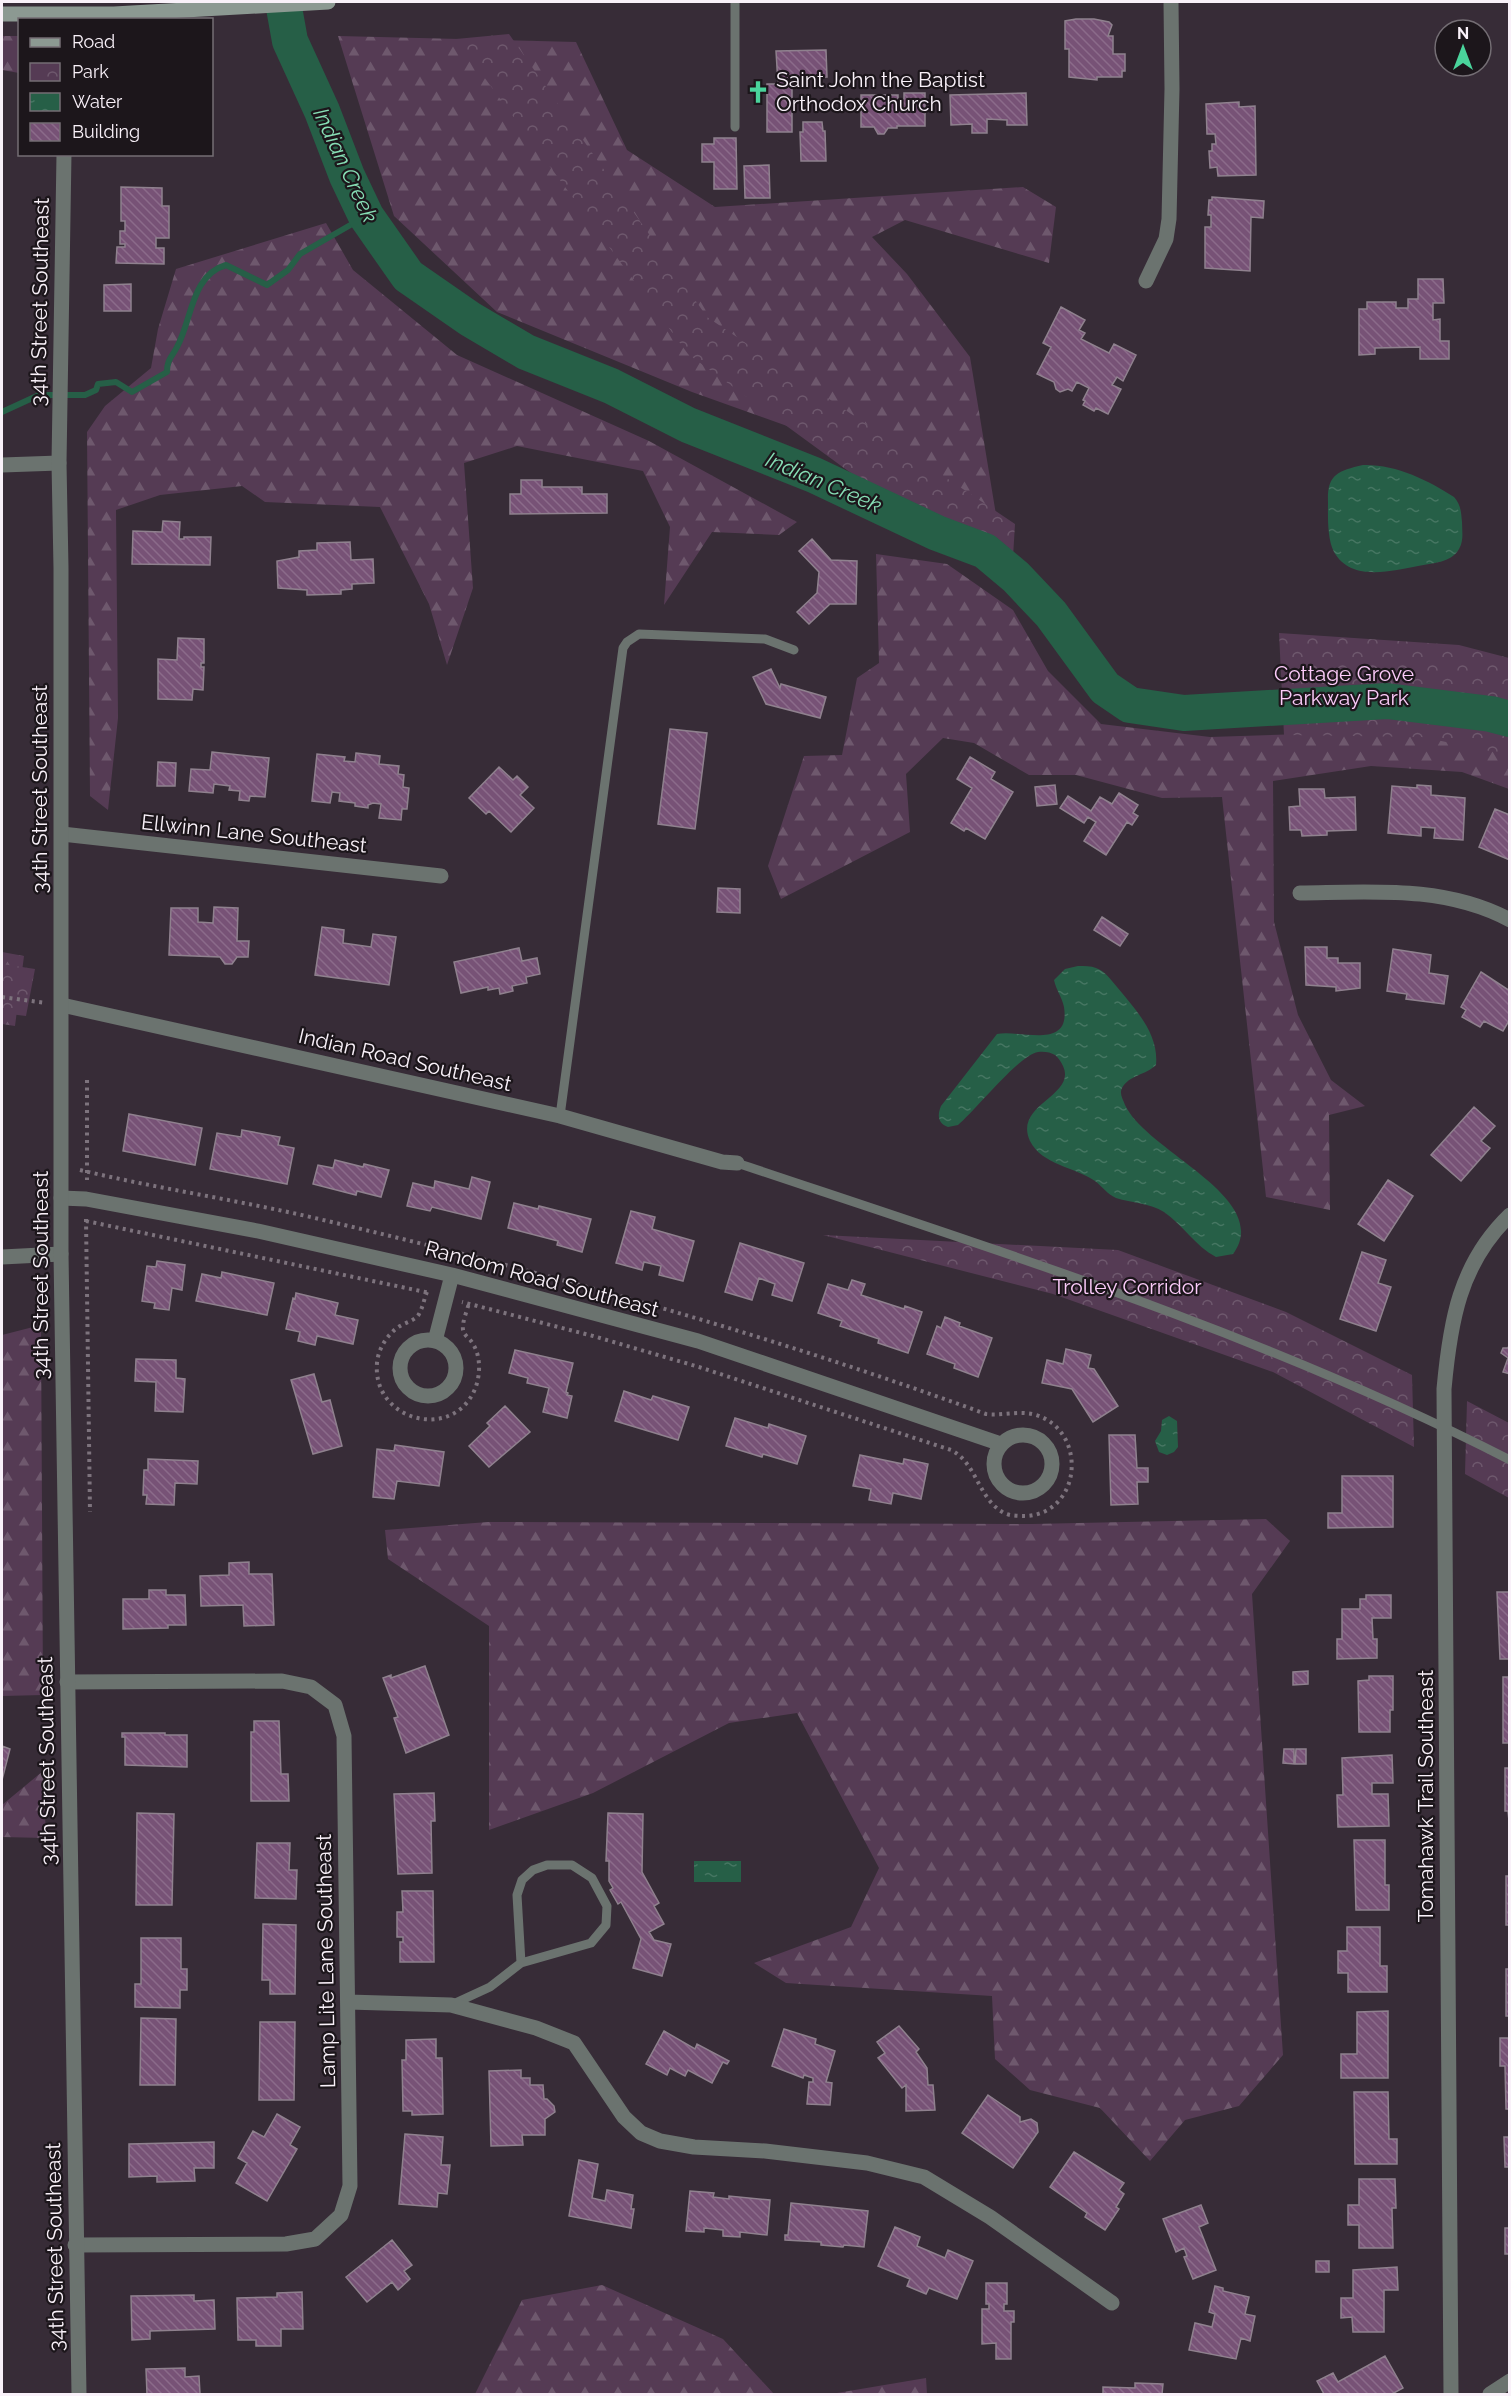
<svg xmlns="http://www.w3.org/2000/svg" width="1511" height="2396" viewBox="0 0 1511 2396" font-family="Raleway,sans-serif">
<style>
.forest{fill:url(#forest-firs)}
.park{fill:url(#park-crowns)}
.water{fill:url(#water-ripples)}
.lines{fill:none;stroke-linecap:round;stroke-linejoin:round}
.stream{stroke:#265f47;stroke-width:6}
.river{stroke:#265f47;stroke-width:36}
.building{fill:url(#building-back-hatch);stroke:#8f818e;stroke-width:1.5}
.path{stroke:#7d737d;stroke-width:4;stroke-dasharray:3 4.5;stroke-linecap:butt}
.service{stroke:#6b736f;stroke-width:9}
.minor{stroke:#6b736f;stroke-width:15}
.tertiary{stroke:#6b736f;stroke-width:15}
.secondary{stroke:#8c9992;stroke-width:15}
.labels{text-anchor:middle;stroke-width:4.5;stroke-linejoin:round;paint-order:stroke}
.poi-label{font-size:21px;fill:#f9f1f9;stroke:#1c161b;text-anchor:start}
.street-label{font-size:21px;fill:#f9f1f9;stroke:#1c161b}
.park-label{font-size:21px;fill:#fccbfa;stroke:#1c161b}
.water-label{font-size:22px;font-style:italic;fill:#87deb5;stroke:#1c161b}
</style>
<defs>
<pattern id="forest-firs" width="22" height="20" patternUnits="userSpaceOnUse" patternTransform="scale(1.5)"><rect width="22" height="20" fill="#553b54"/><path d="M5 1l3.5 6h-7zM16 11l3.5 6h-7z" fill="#6e586d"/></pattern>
<pattern id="park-crowns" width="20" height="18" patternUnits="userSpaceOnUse" patternTransform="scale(1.5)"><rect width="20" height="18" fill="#553b54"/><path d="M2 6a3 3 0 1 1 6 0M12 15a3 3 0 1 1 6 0" fill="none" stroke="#6e586d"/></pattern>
<pattern id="water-ripples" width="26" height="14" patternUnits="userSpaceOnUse" patternTransform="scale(1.5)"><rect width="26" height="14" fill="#265f47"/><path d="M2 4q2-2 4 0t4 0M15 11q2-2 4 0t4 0" fill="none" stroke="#467662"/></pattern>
<pattern id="building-back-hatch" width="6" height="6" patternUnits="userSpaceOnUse" patternTransform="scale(1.5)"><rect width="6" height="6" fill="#775276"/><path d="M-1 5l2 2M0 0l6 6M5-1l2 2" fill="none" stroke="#8b6b8a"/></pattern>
</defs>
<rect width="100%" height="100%" fill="#372c37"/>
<path class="forest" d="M2,36H19V73L2,70Z
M338,36L576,42L627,150L715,207L1023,187L1056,207L1049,263L905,220L872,237L907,274L970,357L1000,539L868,455L692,392L497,312L394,216Z
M326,223L353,270L457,355L649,441L797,522L779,535L712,532L664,605L670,527L643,471L517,446L464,463L473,588L447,665L429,604L380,507L265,502L242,486L160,495L116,510L118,718L108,810L90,796L87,432L105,406L151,368L158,329L176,269Z
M876,554L947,564L1013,610L1048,671L1101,724L1210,737L1430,730L1509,753V789L1462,772L1371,766L1273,781L1274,922L1298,1015L1331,1080L1365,1106L1329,1115L1330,1210L1266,1197L1222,797L1162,798L1076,775H1029L974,743L943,738L906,774L910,832L781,899L768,866L804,756L842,755L857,678L879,663Z
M2,952L24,956L15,1026L2,1024Z
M41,1325L43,1695L2,1696V1335Z
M1266,1519L1290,1541L1252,1594L1283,2055L1239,2106L1185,2120L1150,2161L1100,2108L1030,2090L995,2059L992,1996L786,1983L754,1963L851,1927L879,1868L797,1713L729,1723L593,1793L489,1830V1626L388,1559L385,1530L488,1522L1032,1524Z
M43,1771L46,1838L2,1837V1805Z
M602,2285L723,2339L774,2394H475L522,2300Z
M926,2378L927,2394H831Z"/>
<path class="park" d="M509,34L707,317L1015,524L1011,590L688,354L456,39Z
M1279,633L1459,645L1509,658V755L1422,737L1284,735Z
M2,964L35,969L26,1016L2,1013Z
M823,1235L1118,1250L1286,1312L1412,1375L1414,1447L1273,1372L1053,1294Z
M1467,1401L1509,1423V1498L1465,1474Z"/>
<path class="water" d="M1363,465C1395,464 1428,480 1454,497C1461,505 1461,512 1462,522C1462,531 1464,541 1459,549C1451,563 1432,563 1418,566C1391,571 1351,582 1334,552C1327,538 1328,517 1328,502C1327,475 1337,471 1363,465Z
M1078,966C1084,966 1091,966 1096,968C1105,971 1111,980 1117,987C1136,1010 1159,1034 1156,1065C1146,1075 1129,1075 1122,1088C1119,1094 1123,1099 1125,1105C1147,1152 1274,1198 1233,1254L1216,1257C1195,1246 1183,1225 1164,1212C1150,1203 1132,1203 1116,1198C1107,1194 1103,1187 1095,1181C1075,1167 1042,1165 1030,1141C1013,1104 1077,1096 1063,1066C1061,1062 1059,1058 1055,1055C1051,1052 1043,1051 1038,1052C1019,1055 975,1111 958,1125L948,1127C938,1123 937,1116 941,1106L997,1034C1019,1029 1071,1051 1064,1007C1062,997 1056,990 1054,980L1065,969Z
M1169,1416L1177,1421L1178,1447L1174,1452L1167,1455L1159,1452L1155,1441L1161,1431L1162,1420Z
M694,1861H741V1882H694Z"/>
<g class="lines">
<path class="stream" d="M2,412L39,395H85L96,390L98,384L116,382L132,392L167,372C167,359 172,357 177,347C192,320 191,275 226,265L267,285L288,270L300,254L366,216"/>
<path class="river" d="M283,2L290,41L322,111L347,176L366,216L408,276L470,319L526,352L611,386L688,425L814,475L937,533L985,551L1016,577L1051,614L1105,688L1130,705L1184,713L1387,701L1491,714L1510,719"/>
</g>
<path class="building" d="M1076,19H1094L1109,22L1112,25L1108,36H1113V54H1125V71H1122V77H1097V80L1069,77V49H1065V21Z
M826,50L827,77L792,78V132H767V84H778L776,51Z
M904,93H925V126H897V128H888L884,134H878L874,127H861V95H898V99H904Z
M1026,93L1027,125H1007V120L987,119V133H972V124L951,125L950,95Z
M1239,102V107L1255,106L1256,175L1218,176L1217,167L1210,168L1209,151H1212V144H1216L1215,134H1207L1206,104Z
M803,122H822L823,131H825L826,161H801L800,132H803Z
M714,138H736L737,189H714V162H702V144H714Z
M769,165L770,198H745L744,166Z
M121,187L162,188V206H169V238H156V248H164V264L116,263L117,247H125V244H120V231H125V221H121Z
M1212,197L1264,201L1263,218L1251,217L1250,271L1205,268V227H1211V215H1208L1209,200H1212Z
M1418,279H1443L1444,303H1433V320L1440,319V341H1449V359H1420V347L1375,348V354L1359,355V309H1367V302H1396V308H1408V299H1418Z
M131,284V311H104V285Z
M1061,307L1085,320L1079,330L1085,333L1081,339L1109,353L1114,344L1136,355L1123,381L1117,377L1112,385L1121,389L1108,414L1096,408L1094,411L1083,405L1085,401L1083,400L1089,388L1077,382L1072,391L1068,389L1060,392L1056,389L1054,382L1037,374L1051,347L1043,343Z
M521,480H542V487H582V494H607V513L510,514V494H521Z
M163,521L180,522L179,539H184V537H211L210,565L132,564L133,531L162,532Z
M812,539L831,560L857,561L856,604H830L809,624L797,612L817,593L819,572L799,551Z
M350,542L351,560L373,559L374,583L352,584V589L341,590V594L307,595V590L278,588L277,561L299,557V551L317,550V543Z
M178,638L204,639V663H201V667H204L203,690L193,689L192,700L158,699V659L177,660Z
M771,669L780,688L781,684L826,697L820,718L766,704L753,677Z
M670,729L707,733L695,829L658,824Z
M212,752L269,758L265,797L250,796L249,801L239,800L240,791L229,790L230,786L214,784L213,793L189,791L191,769L210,770Z
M356,753L380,756L379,764L399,766L398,774L404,775L403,787L409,788L407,809H402L401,820L379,818L381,804L373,803L368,805V808L355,806V803L339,801L340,793L332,792L330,803L312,801L317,754L345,757L344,761L355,762Z
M970,757L995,772L991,779L1013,792L985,839L966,828L964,831L951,823L972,788L957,779Z
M158,762L176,763L175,786H157Z
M499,767L513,780L517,776L528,787L520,795L534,808L511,832L489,811L486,814L469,798Z
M1055,785L1057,804L1037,806L1035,787Z
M1417,785L1431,786V795L1465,798L1463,840L1434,838L1435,828L1421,827V836L1388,833L1392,786L1417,788Z
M1299,789H1324L1325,798L1355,797L1356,830L1327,831V835L1302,836L1301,830H1290L1289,807L1300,806Z
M1119,793L1138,805L1133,813L1138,816L1132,825L1127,822L1106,855L1084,841L1096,822L1088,817L1084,823L1060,808L1068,796L1091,811L1100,797L1112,804Z
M1495,809L1510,815V860L1479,847Z
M718,888L740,889V913L717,912Z
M214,907L238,908L237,941H249L248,957H237L232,964H225L220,957L169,955L171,908H198V922L213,923Z
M1102,917L1128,934L1120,946L1094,930Z
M322,927L344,930L343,943L371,947L373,934L396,937L389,985L315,975Z
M1305,947H1327V958H1338V963H1360V988L1336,991V987L1306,985Z
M519,948L522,961L537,958L540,974L526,977L527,983L512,986L513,991L500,994L499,988L488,990V987L461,993L454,962Z
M1393,949L1431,955L1429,973L1448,976L1444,1004L1406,999L1407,994L1387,991Z
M1481,972L1510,991V1019L1503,1031L1484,1021L1480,1027L1462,1017L1466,1010L1461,1007Z
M1474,1107L1495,1126L1481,1141L1490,1148L1461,1181L1431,1155Z
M129,1114L202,1128L195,1165L123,1151Z
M242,1130L280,1137L278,1145L294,1148L287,1184L210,1169L217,1133L241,1137Z
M335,1160L363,1167L364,1164L389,1170L381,1197L357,1191L356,1195L313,1184L318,1165L333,1168Z
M472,1177L490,1182L481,1219L432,1207L430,1211L407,1206L413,1183L434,1188L435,1181L469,1189Z
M1388,1180L1413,1196L1384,1241L1358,1224Z
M514,1203L538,1209L539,1206L591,1219L582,1252L557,1245L558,1241L508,1228Z
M631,1211L655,1217L652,1229L694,1241L683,1281L659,1275L661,1266L644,1262L642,1270L616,1263Z
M740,1243L804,1263L792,1301L772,1295L775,1284L759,1278L752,1300L725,1292Z
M1362,1252L1386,1260L1378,1283L1391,1287L1376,1331L1340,1319Z
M157,1261L185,1265L182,1290L172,1288L169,1310L154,1308L155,1303L142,1301L147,1266L156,1267Z
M222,1272L274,1283L267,1315L196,1301L202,1274L221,1278Z
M852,1280L865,1284L861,1295L904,1309L905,1306L922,1312L908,1353L878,1343L879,1339L840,1326L842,1321L818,1313L828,1284L848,1290Z
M296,1293L338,1303L335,1315L358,1320L353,1344L317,1336L315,1345L298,1341L300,1332L286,1329L293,1298L295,1299Z
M945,1317L960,1323L959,1326L992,1338L978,1377L954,1368L955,1364L927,1354L937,1326L941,1328Z
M1510,1343V1374L1503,1372L1508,1358L1501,1353L1503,1348H1508Z
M1066,1349L1091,1355L1088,1368L1094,1369L1118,1406L1093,1422L1072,1389L1042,1383L1047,1360L1063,1364Z
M515,1350L573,1363L566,1392L568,1393L567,1395L572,1396L567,1418L543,1412L549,1388L527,1383L528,1378L509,1373Z
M136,1359L176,1360V1378L185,1379L183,1412L155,1411L156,1382L135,1381Z
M314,1374L322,1402L330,1400L342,1446L313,1454L291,1380Z
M624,1391L651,1400L653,1396L689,1407L678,1440L615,1421Z
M505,1406L530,1432L489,1467L469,1446L490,1426L487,1423Z
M735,1418L768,1428L769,1424L806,1436L797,1464L763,1454L762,1457L726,1446Z
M1109,1435H1135L1137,1468H1148V1482H1137L1138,1504L1111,1505Z
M395,1445L444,1452L439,1486L397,1481L394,1499L373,1497L377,1449L394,1451Z
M860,1455L903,1464L904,1459L928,1464L921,1499L893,1493L891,1504L869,1500L871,1489L853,1486Z
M148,1459L198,1461L197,1484L175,1483L174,1505L146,1504L147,1495H143L144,1470H148Z
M1342,1476H1393V1527L1328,1528V1513H1342Z
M249,1562V1574H272L274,1625L244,1626L243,1605L201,1606L200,1576L229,1575V1563Z
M149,1590H166V1595H185L186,1625H168V1628L123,1629V1599H149Z
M1497,1592H1510V1659H1500Z
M1366,1595H1391V1618H1372L1373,1639H1377V1658L1337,1659V1639H1342V1609H1360V1599H1366Z
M425,1666L449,1735L406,1753L394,1718L398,1717L383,1678L391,1675V1678Z
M1308,1671V1684L1293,1685V1672Z
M1369,1676H1393V1710H1390V1732H1359L1358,1681L1369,1680Z
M1503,1677H1510V1743H1503Z
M254,1721H279L281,1774H288L289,1801H251V1732H254Z
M122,1733H165V1735H187V1767L125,1765V1737H122Z
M2,1746L10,1749L2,1780Z
M1284,1749H1294V1764L1283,1763Z
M1296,1749H1306V1764H1295Z
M1392,1755L1393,1783H1372V1794H1388L1389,1826L1338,1827L1337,1795H1343L1342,1758Z
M1505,1768H1510V1831L1508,1811H1505Z
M434,1793L435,1821H431L432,1873L398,1874L394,1794Z
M137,1813L174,1814L172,1905H136Z
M608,1813L643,1814L642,1872L659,1903L654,1906L664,1924L649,1932L654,1940L671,1944L662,1976L633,1968L641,1939L621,1902L618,1904L610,1890L613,1888L609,1881V1861H606Z
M1354,1840H1385V1885H1389V1910H1356Z
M257,1843H290L289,1870H297L296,1899L255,1898Z
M1506,1876H1510V1925H1506Z
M402,1891H433L434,1962H400V1942H403V1937H397V1912H403Z
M263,1924L296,1925L295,1994H270V1980H262Z
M1347,1927H1380V1966H1387V1992H1348V1973H1338V1951H1347Z
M141,1938H181V1969H187V1990H180V2008L135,2007V1984H141Z
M1509,1947L1510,2016H1506V1969H1509Z
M1388,2011V2078H1341V2054H1357V2012Z
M141,2018L176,2019L175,2085H140Z
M260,2022H295L294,2100H259Z
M899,2026L919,2049L916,2052L927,2068L928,2085H933L935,2110L906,2111V2085L902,2088L878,2058L885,2053L877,2042Z
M784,2029L816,2039L815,2044L835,2051L826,2082L832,2083L830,2105L807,2104L809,2082H813V2078L804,2075L803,2078L772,2066Z
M664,2031L695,2049L697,2044L729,2061L727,2064L723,2062L712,2083L688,2070L685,2076L670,2068L667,2075L646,2064Z
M1500,2038H1510V2109H1506L1505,2066H1500Z
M436,2039V2058H442L443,2114L412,2115V2111H403L402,2060H406V2040Z
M521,2070V2078H530V2085H543L544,2099H547L554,2106L555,2112L545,2119V2135H522L523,2145L491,2146L489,2071Z
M1354,2092H1388L1389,2139H1397V2164H1355Z
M988,2095L1020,2117V2122L1031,2119L1037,2123L1038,2132L1013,2168L962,2133Z
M277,2114L300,2127L290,2145L297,2149L267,2201L236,2183L247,2163L238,2158L253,2131L264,2137Z
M405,2134L443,2137L441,2165H450L447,2194L438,2193L437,2207L399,2204Z
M1504,2137H1510V2167H1505Z
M214,2142V2168H194L195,2181L157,2182V2176L129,2177V2144Z
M1074,2152L1124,2183L1119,2190L1124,2194L1116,2207L1119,2209L1105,2230L1085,2217L1087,2213L1050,2187Z
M579,2160L598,2164L592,2198L605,2201L607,2190L633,2195L631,2209H634L631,2228L569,2216Z
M1359,2179H1395L1396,2208H1392L1393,2248H1359V2225H1348V2205H1359Z
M690,2191L714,2193L713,2197L729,2199V2196L770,2200L767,2235L740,2232V2237L723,2236V2230L704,2228V2232L686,2231Z
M791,2203L868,2211L864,2247L844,2245L843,2247L821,2245V2242L785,2240V2235H788Z
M1201,2205L1208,2223L1199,2227L1216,2270L1193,2279L1184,2257L1187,2256L1184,2248L1176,2252L1163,2219Z
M895,2227L920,2237L917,2246L945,2258L948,2250L973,2261L957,2299L929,2288L926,2294L907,2286L910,2279L878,2266Z
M1505,2228H1510V2254H1505Z
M392,2240L412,2265L404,2271L410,2279L398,2290L392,2282L367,2302L346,2277Z
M1316,2261H1329V2272H1316Z
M1397,2267L1398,2290H1384V2332H1353L1352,2317L1341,2318V2298H1353V2270Z
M986,2283H1007V2304H1004V2311H1014V2322H1011V2359H996V2343L982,2344V2309H989V2304H986Z
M1215,2286L1223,2288V2291L1249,2297L1245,2314L1255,2316L1250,2341L1241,2338L1236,2359L1189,2350L1195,2323L1212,2327L1215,2314L1209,2312Z
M302,2292L303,2329H281V2346H256V2340H238L237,2298L277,2297V2293Z
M194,2295V2301L214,2300L215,2329L150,2331V2339L132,2340L131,2296Z
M1385,2356L1403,2388L1392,2394H1324L1317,2381L1333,2373L1338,2382Z
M185,2368V2377L199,2376L200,2394H147L146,2369Z
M1135,2383L1163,2384L1162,2394H1103V2387L1135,2388Z"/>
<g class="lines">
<path class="path" d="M2,997L46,1003
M87,1080V1180
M80,1170C155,1188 231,1199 306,1216C539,1270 762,1332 986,1414C1003,1416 1019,1410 1036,1415C1088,1431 1082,1513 1026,1516C1019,1516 1010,1516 1004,1513C978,1499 977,1463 951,1450L699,1367L593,1336L462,1302
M86,1219L90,1512
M86,1221L430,1293
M427,1292C424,1299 423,1307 419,1314C416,1320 407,1322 400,1326C388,1333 378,1349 377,1363C372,1421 453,1442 475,1389C481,1374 481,1354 471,1341C468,1337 464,1335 463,1330C462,1322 467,1311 469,1303"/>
<path class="service" d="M735,127V2
M560,1116L623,648L627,642L639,634L765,639L794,650
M737,1163C999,1251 1264,1334 1510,1460
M451,2005L490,1987L521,1963L591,1943L606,1925L607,1906L592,1878L572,1865H547L533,1870L522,1880L517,1895L521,1963"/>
<path class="minor" d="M1146,281L1166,239L1169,219L1172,89L1171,2
M2,465L59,463
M62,834L441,876
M1300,893C1371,892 1445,885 1510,920
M62,1005L560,1116L722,1162L737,1163
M61,1198L86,1199L258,1231L452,1275L698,1341L1001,1444
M2,1257L61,1254
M400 1368a28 28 0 1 1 56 0a28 28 0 1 1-56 0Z
M435,1341L452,1275
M994 1464a29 29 0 1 1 58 0a29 29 0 1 1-58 0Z
M67,1682L282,1681L311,1687L335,1705L344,1736L350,2186L341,2215L315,2239L286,2244L75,2245
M348,2002L451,2005L536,2028L574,2043L624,2117L641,2133L660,2141L694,2147L765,2151L867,2163L924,2177L990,2217L1112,2303
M1451,2394L1444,1389C1450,1323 1459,1264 1510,1215
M1490,2394L1510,2381"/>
<path class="tertiary" d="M64,154L59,463L61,568V1254L79,2394"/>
<path class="secondary" d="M2,14H114L328,2"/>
</g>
<defs>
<g id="church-bare" transform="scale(1.8)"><path d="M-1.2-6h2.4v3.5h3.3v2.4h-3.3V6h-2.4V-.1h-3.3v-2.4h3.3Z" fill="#4ad49c" stroke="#1c161b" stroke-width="2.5" paint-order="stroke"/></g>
</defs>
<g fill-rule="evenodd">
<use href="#church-bare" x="758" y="92"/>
</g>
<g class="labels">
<g class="poi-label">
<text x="776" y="87">Saint John the Baptist<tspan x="776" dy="24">Orthodox Church</tspan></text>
</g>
<g class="street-label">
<text transform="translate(40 302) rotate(-89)" y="7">34th Street Southeast</text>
<text transform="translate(40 789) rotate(-90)" y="7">34th Street Southeast</text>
<text transform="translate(254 834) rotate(6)" y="7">Ellwinn Lane Southeast</text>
<text transform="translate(405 1060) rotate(13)" y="7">Indian Road Southeast</text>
<text transform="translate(41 1275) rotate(-90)" y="7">34th Street Southeast</text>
<text transform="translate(542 1279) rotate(15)" y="7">Random Road Southeast</text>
<text transform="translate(47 1761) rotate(-91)" y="7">34th Street Southeast</text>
<text transform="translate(1426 1796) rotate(-90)" y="7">Tomahawk Trail Southeast</text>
<text transform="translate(326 1961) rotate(-91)" y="7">Lamp Lite Lane Southeast</text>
<text transform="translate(55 2247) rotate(-91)" y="7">34th Street Southeast</text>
</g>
<g class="park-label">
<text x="1344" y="681">Cottage Grove<tspan x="1344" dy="24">Parkway Park</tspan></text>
<text x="1127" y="1294">Trolley Corridor</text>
</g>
<g class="water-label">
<text transform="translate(346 165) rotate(65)" y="8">Indian Creek</text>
<text transform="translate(824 482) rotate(23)" y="8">Indian Creek</text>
</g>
</g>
<rect width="1511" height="2396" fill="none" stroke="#f9f1f9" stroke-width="6"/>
<rect x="18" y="18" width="195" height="138" fill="#1c161b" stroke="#746e74" stroke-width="1.5"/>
<rect x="30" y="38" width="30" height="9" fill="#8c9992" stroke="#746e74" stroke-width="1.5"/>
<text x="72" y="48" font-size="18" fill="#f9f1f9">Road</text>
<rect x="30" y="63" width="30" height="18" fill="url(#park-crowns)" stroke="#746e74" stroke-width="1.5"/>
<text x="72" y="78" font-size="18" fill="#f9f1f9">Park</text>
<rect x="30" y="93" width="30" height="18" fill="url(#water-ripples)" stroke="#746e74" stroke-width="1.5"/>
<text x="72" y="108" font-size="18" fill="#f9f1f9">Water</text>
<rect x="30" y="123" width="30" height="18" fill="url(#building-back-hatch)" stroke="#746e74" stroke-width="1.5"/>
<text x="72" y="138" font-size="18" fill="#f9f1f9">Building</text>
<g transform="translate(1463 48)"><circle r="28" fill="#1c161b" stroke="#746e74" stroke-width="1.5"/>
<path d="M0-4.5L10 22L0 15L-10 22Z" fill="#4ad49c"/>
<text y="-9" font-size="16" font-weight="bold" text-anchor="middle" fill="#f9f1f9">N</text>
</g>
</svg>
